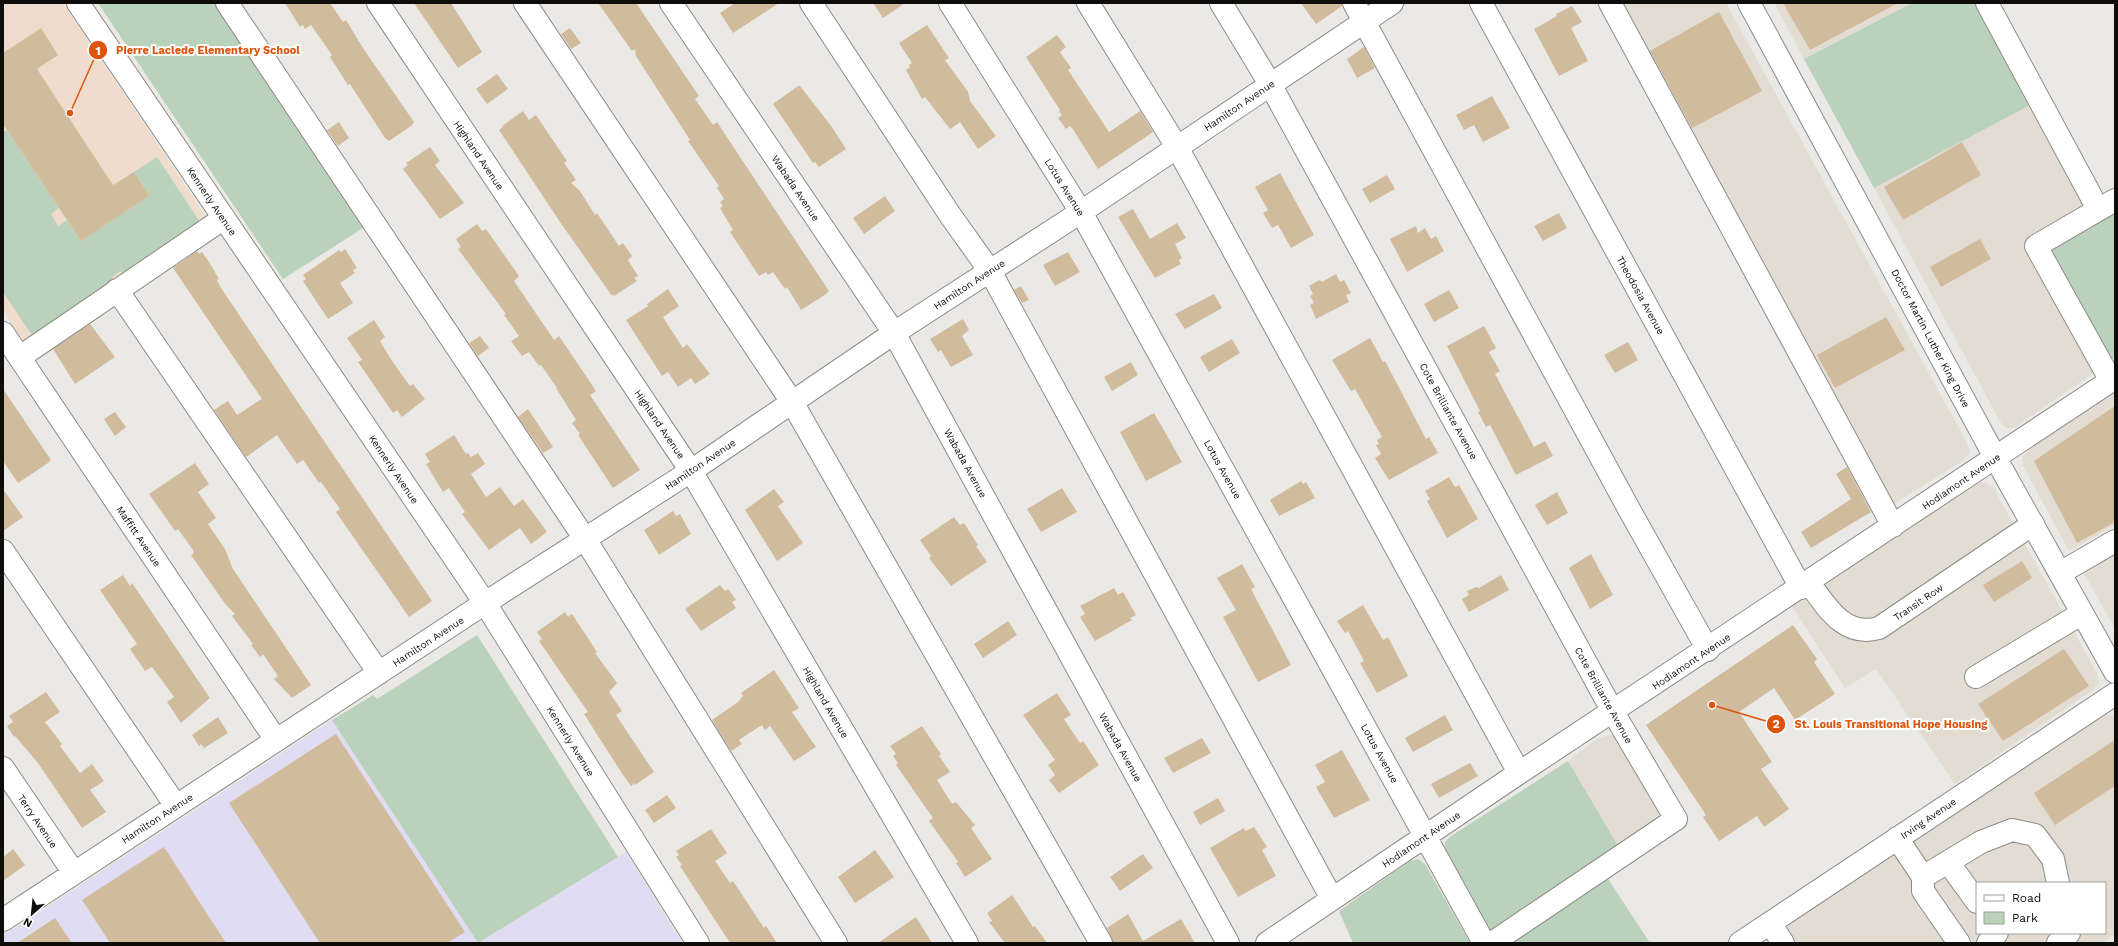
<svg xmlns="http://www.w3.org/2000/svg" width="2118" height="946" viewBox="0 0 2118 946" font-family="'Work Sans',sans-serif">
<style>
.built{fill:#e2dcd3;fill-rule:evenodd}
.industrial{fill:#e0dcf2}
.education{fill:#efdccc}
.green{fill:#bad2bb}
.building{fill:#d1bb9d}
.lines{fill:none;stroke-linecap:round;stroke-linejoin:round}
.minor-casing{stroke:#8d8b88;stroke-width:24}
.major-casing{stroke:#8d8b88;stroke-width:24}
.minor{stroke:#fff;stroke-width:22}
.major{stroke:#fff;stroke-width:22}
.labels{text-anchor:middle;stroke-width:4;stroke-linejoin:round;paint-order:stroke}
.street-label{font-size:10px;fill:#0e0d0c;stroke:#fff}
.leader{fill:none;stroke:#dd550c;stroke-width:1.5}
.callout-dot{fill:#dd550c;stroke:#fff;stroke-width:1.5}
.mark-label{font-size:12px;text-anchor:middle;font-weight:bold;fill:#fff}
.callout-label{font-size:11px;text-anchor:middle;font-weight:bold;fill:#dd550c;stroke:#fff;stroke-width:4;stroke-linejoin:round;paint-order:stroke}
</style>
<rect width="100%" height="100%" fill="#ebe9e6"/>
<path class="built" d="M1616,3H1726L1966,441L1970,452L1964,460L1889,507Z
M1774,3H1912L1804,59Z
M2034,103L2090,206L2027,239L2098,370L2014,428H2006L2001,423L1874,188Z
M2115,392V525L2069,551L2022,464L2023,456L2030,448Z
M1986,482L1993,487L2097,673L2099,683L2093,690L1955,784L1876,669L1845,688L1791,605L1978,483Z
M2115,549V629L2081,568Z
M2107,714L2115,717V934L2103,943H1795L1788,933V925L1795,918L2100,716ZM1977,883H2105V933H1977Z
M1608,735L1618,737L1667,817L1620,849L1568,761L1597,739Z"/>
<path class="industrial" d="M332,720L478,943H3V936Z
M626,852L682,943H478Z"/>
<path class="education" d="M3,3H63L210,223L25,343L3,311Z"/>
<path class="green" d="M98,3H219L368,225L283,279Z
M1912,3H1978L2034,103L1874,188L1804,59Z
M7,130L59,208L51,214L58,226L67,220L81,241L149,196L134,172L157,157L202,225L125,276L121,271L112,277L115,282L33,337L3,292V132Z
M2115,207V357L2107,362L2043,248Z
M477,635L618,857L478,943L332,720L373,695L377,699Z
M1568,761L1620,849L1492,934L1444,849L1445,842L1451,836Z
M1418,859L1425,864L1470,943H1353L1339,911L1410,861Z
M1605,874L1650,943H1503Z"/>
<path class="building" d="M285,3H330L343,22L346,20L363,48L414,122L411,126L389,141L385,138L350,84L348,85L330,57L332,55L311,25L305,29L303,25L300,27Z
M414,3H451L482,52L458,68Z
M598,3H636L699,96L695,99L713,125L717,122L829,291L826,294L801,310L787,287L785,289L773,272L768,275L766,272L759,276L730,232L733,230L720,208L723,206L720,202L724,199L717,188L719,186L688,141L690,140L636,56L635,49L632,51Z
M735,3H779L733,33L720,13Z
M873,3H905L883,18Z
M1301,3H1342V6L1316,24Z
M1783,3H1898L1810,50Z
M1572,6L1582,22L1571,28L1588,61L1559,76L1534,29L1557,16L1556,14Z
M1719,12L1762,91L1692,128L1650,51Z
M927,25L949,58L945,60L968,92L970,101L996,136L978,149L960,122L950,129L925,97L922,99L906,70L910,67L909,65L912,63L899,43Z
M41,28L58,55L37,69L113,185L134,172L149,196L81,241L3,124V53Z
M570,28L581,43L571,49L561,34Z
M1057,35L1066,47L1060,52L1071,68L1068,70L1109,132L1140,111L1153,132L1098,169L1072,128L1070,126L1066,129L1058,118L1062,115L1059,111L1060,110L1026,57Z
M1364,47L1375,68L1357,78L1347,59Z
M497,74L508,89L487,104L476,89Z
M798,86H800L832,127L846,149L819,167L815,162L813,163L773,104Z
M1492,96L1510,128L1483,142L1474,125L1464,130L1456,115Z
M523,111L529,120L536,115L567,161L564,163L576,180L571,183L580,191L595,215L597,213L619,246L623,243L632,256L628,260L638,276L634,278L637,281L614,296L613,294L612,296L560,222L499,130L503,127L502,126Z
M339,122L349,138L338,146L327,130Z
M1962,142L1981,175L1903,220L1884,187Z
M430,147L440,161L435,165L464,203L440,219L403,169L408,165L406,163Z
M1280,173L1314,235L1291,248L1278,225L1272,228L1263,213L1268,210L1255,187Z
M1387,175L1395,189L1370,203L1362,189Z
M885,196L895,211L864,234L853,218Z
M1133,209L1150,239L1177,223L1186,238L1175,244L1182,258L1179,260L1181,264L1155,278L1118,217Z
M1559,213L1567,228L1543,241L1534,226Z
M477,224L482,231L486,229L519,276L514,281L554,340L559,336L596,391L590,395L640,470L613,488L578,435L580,434L572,423L576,420L556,388H557L541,365L539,366L529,352L522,356L511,341L519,336L504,315L506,314L458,249L461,247L456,239Z
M1416,226L1418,233L1425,228L1431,239L1436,236L1444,251L1407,272L1390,239Z
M1980,239L1991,259L1941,287L1930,267Z
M345,249L357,268L353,270L355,273L340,283L353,303L328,319L303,281L306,279L303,275L339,250L341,252Z
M197,251L199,254L202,252L209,262L219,279L217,280L221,288L432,601L409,617L336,512L340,509L321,482L319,483L303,460L297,464L277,435L246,457L214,410L228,401L237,415L262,399L173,268Z
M1068,252L1080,272L1055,286L1043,265Z
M1336,274L1340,282L1344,280L1351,293L1346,295L1349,302L1316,319L1310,305L1314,303L1310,296L1313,294L1309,286L1319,280L1322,282Z
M1021,286L1029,300L1022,303L1014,290Z
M668,289L679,306L663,317L683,348L687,344L710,374L695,384L691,378L678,387L668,372L662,376L626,320L648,306L647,304Z
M1449,290L1459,308L1434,322L1424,304Z
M1214,294L1222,308L1185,329L1175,314Z
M1886,317L1905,350L1835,388L1817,355Z
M963,319L969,330L962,336L973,355L951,367L941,350L938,352L930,339Z
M374,320L385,337L380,341L392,361L410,386L413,384L425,399L402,417L397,410L393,413L358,362L362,360L347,338Z
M90,324L115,357L75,384L53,349Z
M1484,326L1496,348L1489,352L1500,371L1495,374L1534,447L1545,441L1553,456L1516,475L1490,425L1486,427L1478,412L1480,411L1447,346Z
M480,336L489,348L478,356L469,343Z
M1370,338L1383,362L1385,361L1426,439L1429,437L1438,453L1389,480L1375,458L1381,454L1376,445L1379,444L1377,440L1382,437L1355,389L1351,391L1332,360Z
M1232,339L1240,353L1209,372L1200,357Z
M1628,342L1638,360L1615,373L1604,355Z
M1131,362L1138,375L1112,391L1104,377Z
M3,389L51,460L48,463L18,483L3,461Z
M2115,406V522L2077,543L2034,461Z
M528,409L553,447L543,453L518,417Z
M115,412L126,427L115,436L104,419Z
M1154,413L1182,462L1146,481L1120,432Z
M454,435L466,454L468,453L471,457L478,453L485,464L471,474L486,497L500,487L514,506L523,499L547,532L531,544L520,528L489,550L462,514L465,512L449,488L443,492L426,464L430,462L425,454Z
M195,463L209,484L198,492L216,518L208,524L225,549L233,569L311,685L292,698L274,679L278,676L263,654L260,657L251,645L253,644L232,616L235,614L226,605L191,555L194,553L193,550L178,529L175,531L149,494Z
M1847,467L1871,512L1811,548L1801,532L1851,499L1836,474Z
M1449,477L1455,487L1459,485L1478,519L1447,538L1427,501L1430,499L1425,491Z
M1301,481L1303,484L1306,482L1315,498L1279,516L1270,500Z
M1062,488L1077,512L1041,532L1027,509Z
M3,489L23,517L3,531Z
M774,489L784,502L778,506L803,543L777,561L745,510Z
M1557,492L1568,513L1547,525L1535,505Z
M673,511L676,516L680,514L691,534L659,555L644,530Z
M954,517L960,525L964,523L978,545L976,546L987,562L951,586L929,558L931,556L920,540Z
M1591,554L1613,595L1590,609L1569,568Z
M2022,561L2032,578L1994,602L1983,585Z
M1242,564L1255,587L1251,589L1291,665L1258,682L1223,617L1236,610L1217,578Z
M123,575L130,586L132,583L210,698L181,723L167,702L174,697L152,667L145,671L130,649L137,644L100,590Z
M1501,575L1509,590L1469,612L1462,599L1469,595L1467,591L1476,587L1479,588Z
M720,585L725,591L728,589L736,600L732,602L736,608L701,631L685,609Z
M1114,588L1118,595L1123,592L1136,615L1130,618L1132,620L1095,641L1080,617L1085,614L1080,606Z
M1363,605L1383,640L1388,637L1408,676L1377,693L1360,663L1364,661L1348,631L1345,633L1337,621Z
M565,612L568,617L572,614L597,652L595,653L617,683L609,692L622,711L616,715L654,772L635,785L634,783L631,786L623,775L584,714L588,712L539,641L542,639L537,632Z
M1008,621L1017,635L983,658L974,644Z
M1793,625L1817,659L1814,662L1835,694L1795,720L1774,688L1739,712L1772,762L1761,769L1789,809L1764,827L1757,816L1719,841L1703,817L1706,815L1646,725Z
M2064,649L2089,686L2003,741L1978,704Z
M774,670L799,708L792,712L816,747L794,761L770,726L765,730L762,725L739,740L742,744L731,751L712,720L738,702L743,696L741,693Z
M46,692L60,712L45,722L62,744L60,746L80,773L92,764L104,781L90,790L106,812L82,828L38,763L15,736L14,737L7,726L13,722L9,716Z
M1057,693L1071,715L1064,719L1080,743L1083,741L1099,765L1059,793L1049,780L1055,775L1048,765L1055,760L1023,715Z
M1445,715L1453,730L1413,752L1405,738Z
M218,717L228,733L204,748L201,744L199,746L192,735Z
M922,726L941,754L939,756L950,772L937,780L952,804L956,802L975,825L971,828L992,859L965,877L956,863L958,862L929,821L933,818L896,765L898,763L893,756L896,754L890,746Z
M336,734L465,932L447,943H320L229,803Z
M1202,738L1211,753L1173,773L1164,758Z
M2115,740V786L2055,825L2034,793Z
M1342,750L1370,800L1334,818L1316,787L1325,782L1315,765Z
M1470,763L1478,776L1439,798L1431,784Z
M667,795L676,808L654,823L645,810Z
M1218,798L1225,811L1200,825L1193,812Z
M1254,827L1267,847L1262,850L1276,876L1238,897L1210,848L1244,828L1245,831Z
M711,829L727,853L715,861L730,883L733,881L764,928L766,926L777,943H730L680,866L682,865L676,857L679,855L676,851Z
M164,847L226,943H110L82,900Z
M13,849L25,865L3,881V857Z
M875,850L894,877L855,903L838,877Z
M1143,854L1153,868L1120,891L1110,877Z
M1012,895L1033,927L1035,926L1047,943H1005L989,922L992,921L987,913Z
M1128,914L1143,941L1181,919L1195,943H1113L1107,928Z
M916,917L932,943H878Z
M55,918L72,943H17Z"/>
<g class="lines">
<g class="minor-casing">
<path id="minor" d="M78,3L485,603L698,943
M227,3L585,539L836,943
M378,3L691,471L967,943
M525,3L792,402L1101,943
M671,3L894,333L1228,943
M811,3L950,215L990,271L1332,899
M950,3L1081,212L1484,943
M1088,3L1177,147L1519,773
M1221,3L1270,84L1613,712L1676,819L1492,943
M1354,3L1630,511L1708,650
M1481,3L1801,588
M1610,3L1893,526
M1987,3L2098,209
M117,290L379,673
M3,333L276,740
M20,357L224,218
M2111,381L2036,246L2115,200
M3,551L176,806
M2060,573L2115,541
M1809,583C1827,607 1844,638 1879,628L2033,524
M1976,677L2081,614
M3,768L74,873
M1897,838L1923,877V891L1959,943
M1948,862L1977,902
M1923,877L1981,842L2012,830L2035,835L2053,859L2058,883
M3,920L485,603L691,471L894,333L1081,212L1392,3
M1770,923L1783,943
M1267,943L1519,773L2115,378
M1740,943L2115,694
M1988,943L1997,933
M2058,943L2069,933"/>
</g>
<g class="major-casing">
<path id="major" d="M1749,3L1995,457L2115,672"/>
</g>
<use href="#minor" class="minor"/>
<use href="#major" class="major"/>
</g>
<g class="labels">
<g class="street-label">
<text transform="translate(1239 105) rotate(-34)" y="4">Hamilton Avenue</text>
<text transform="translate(479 155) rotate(56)" y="4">Highland Avenue</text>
<text transform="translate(1065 187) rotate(58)" y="4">Lotus Avenue</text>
<text transform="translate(796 188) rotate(56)" y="4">Wabada Avenue</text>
<text transform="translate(212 201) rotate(56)" y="4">Kennerly Avenue</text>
<text transform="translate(969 284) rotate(-33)" y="4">Hamilton Avenue</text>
<text transform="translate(1641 295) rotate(61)" y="4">Theodosia Avenue</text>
<text transform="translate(1931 338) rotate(62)" y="4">Doctor Martin Luther King Drive</text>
<text transform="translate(1449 411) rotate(61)" y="4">Cote Brilliante Avenue</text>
<text transform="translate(660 424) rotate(56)" y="4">Highland Avenue</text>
<text transform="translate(966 463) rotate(61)" y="4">Wabada Avenue</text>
<text transform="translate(700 464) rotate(-34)" y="4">Hamilton Avenue</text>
<text transform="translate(394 469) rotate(56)" y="4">Kennerly Avenue</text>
<text transform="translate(1223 469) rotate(61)" y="4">Lotus Avenue</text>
<text transform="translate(1961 481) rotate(-34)" y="4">Hodiamont Avenue</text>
<text transform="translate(139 536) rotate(56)" y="4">Maffitt Avenue</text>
<text transform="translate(1918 602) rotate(-34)" y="4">Transit Row</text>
<text transform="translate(428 641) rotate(-33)" y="4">Hamilton Avenue</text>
<text transform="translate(1691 661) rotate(-34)" y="4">Hodiamont Avenue</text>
<text transform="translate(1604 695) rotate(61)" y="4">Cote Brilliante Avenue</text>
<text transform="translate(826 702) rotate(60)" y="4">Highland Avenue</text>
<text transform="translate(571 741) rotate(58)" y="4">Kennerly Avenue</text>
<text transform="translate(1121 747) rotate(61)" y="4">Wabada Avenue</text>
<text transform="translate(1380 753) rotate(61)" y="4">Lotus Avenue</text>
<text transform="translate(157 818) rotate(-33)" y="4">Hamilton Avenue</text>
<text transform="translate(1928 818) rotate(-34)" y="4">Irving Avenue</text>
<text transform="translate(38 821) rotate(56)" y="4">Terry Avenue</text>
<text transform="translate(1421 839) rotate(-34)" y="4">Hodiamont Avenue</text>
</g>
</g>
<path class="leader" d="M70 113L98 50M1712 705L1776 724"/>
<g class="callout-dot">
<circle cx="70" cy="113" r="4"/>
<circle cx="1712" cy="705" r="4"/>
<circle cx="98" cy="50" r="10"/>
<circle cx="1776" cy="724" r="10"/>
</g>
<g class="mark-label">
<text x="98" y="55">1</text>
<text x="1776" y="728">2</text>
</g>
<g class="callout-label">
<text x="208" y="54">Pierre Laclede Elementary School</text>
<text x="1891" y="728">St. Louis Transitional Hope Housing</text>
</g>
<rect width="2118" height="946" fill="none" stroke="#0e0d0c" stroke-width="8"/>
<rect x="1976" y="882" width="130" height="52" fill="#ffffff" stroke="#9f9e9e"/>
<rect x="1984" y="895" width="20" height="6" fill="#ffffff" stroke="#9f9e9e"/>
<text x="2012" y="902" font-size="12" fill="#0e0d0c">Road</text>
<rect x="1984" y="912" width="20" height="12" fill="#bad2bb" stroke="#9f9e9e"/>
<text x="2012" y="922" font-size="12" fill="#0e0d0c">Park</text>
<g transform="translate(32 914) rotate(207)" stroke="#ffffff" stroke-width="3" paint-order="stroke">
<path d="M0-3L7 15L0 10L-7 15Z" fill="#0e0d0c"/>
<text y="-6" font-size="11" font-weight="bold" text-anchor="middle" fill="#0e0d0c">N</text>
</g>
</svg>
